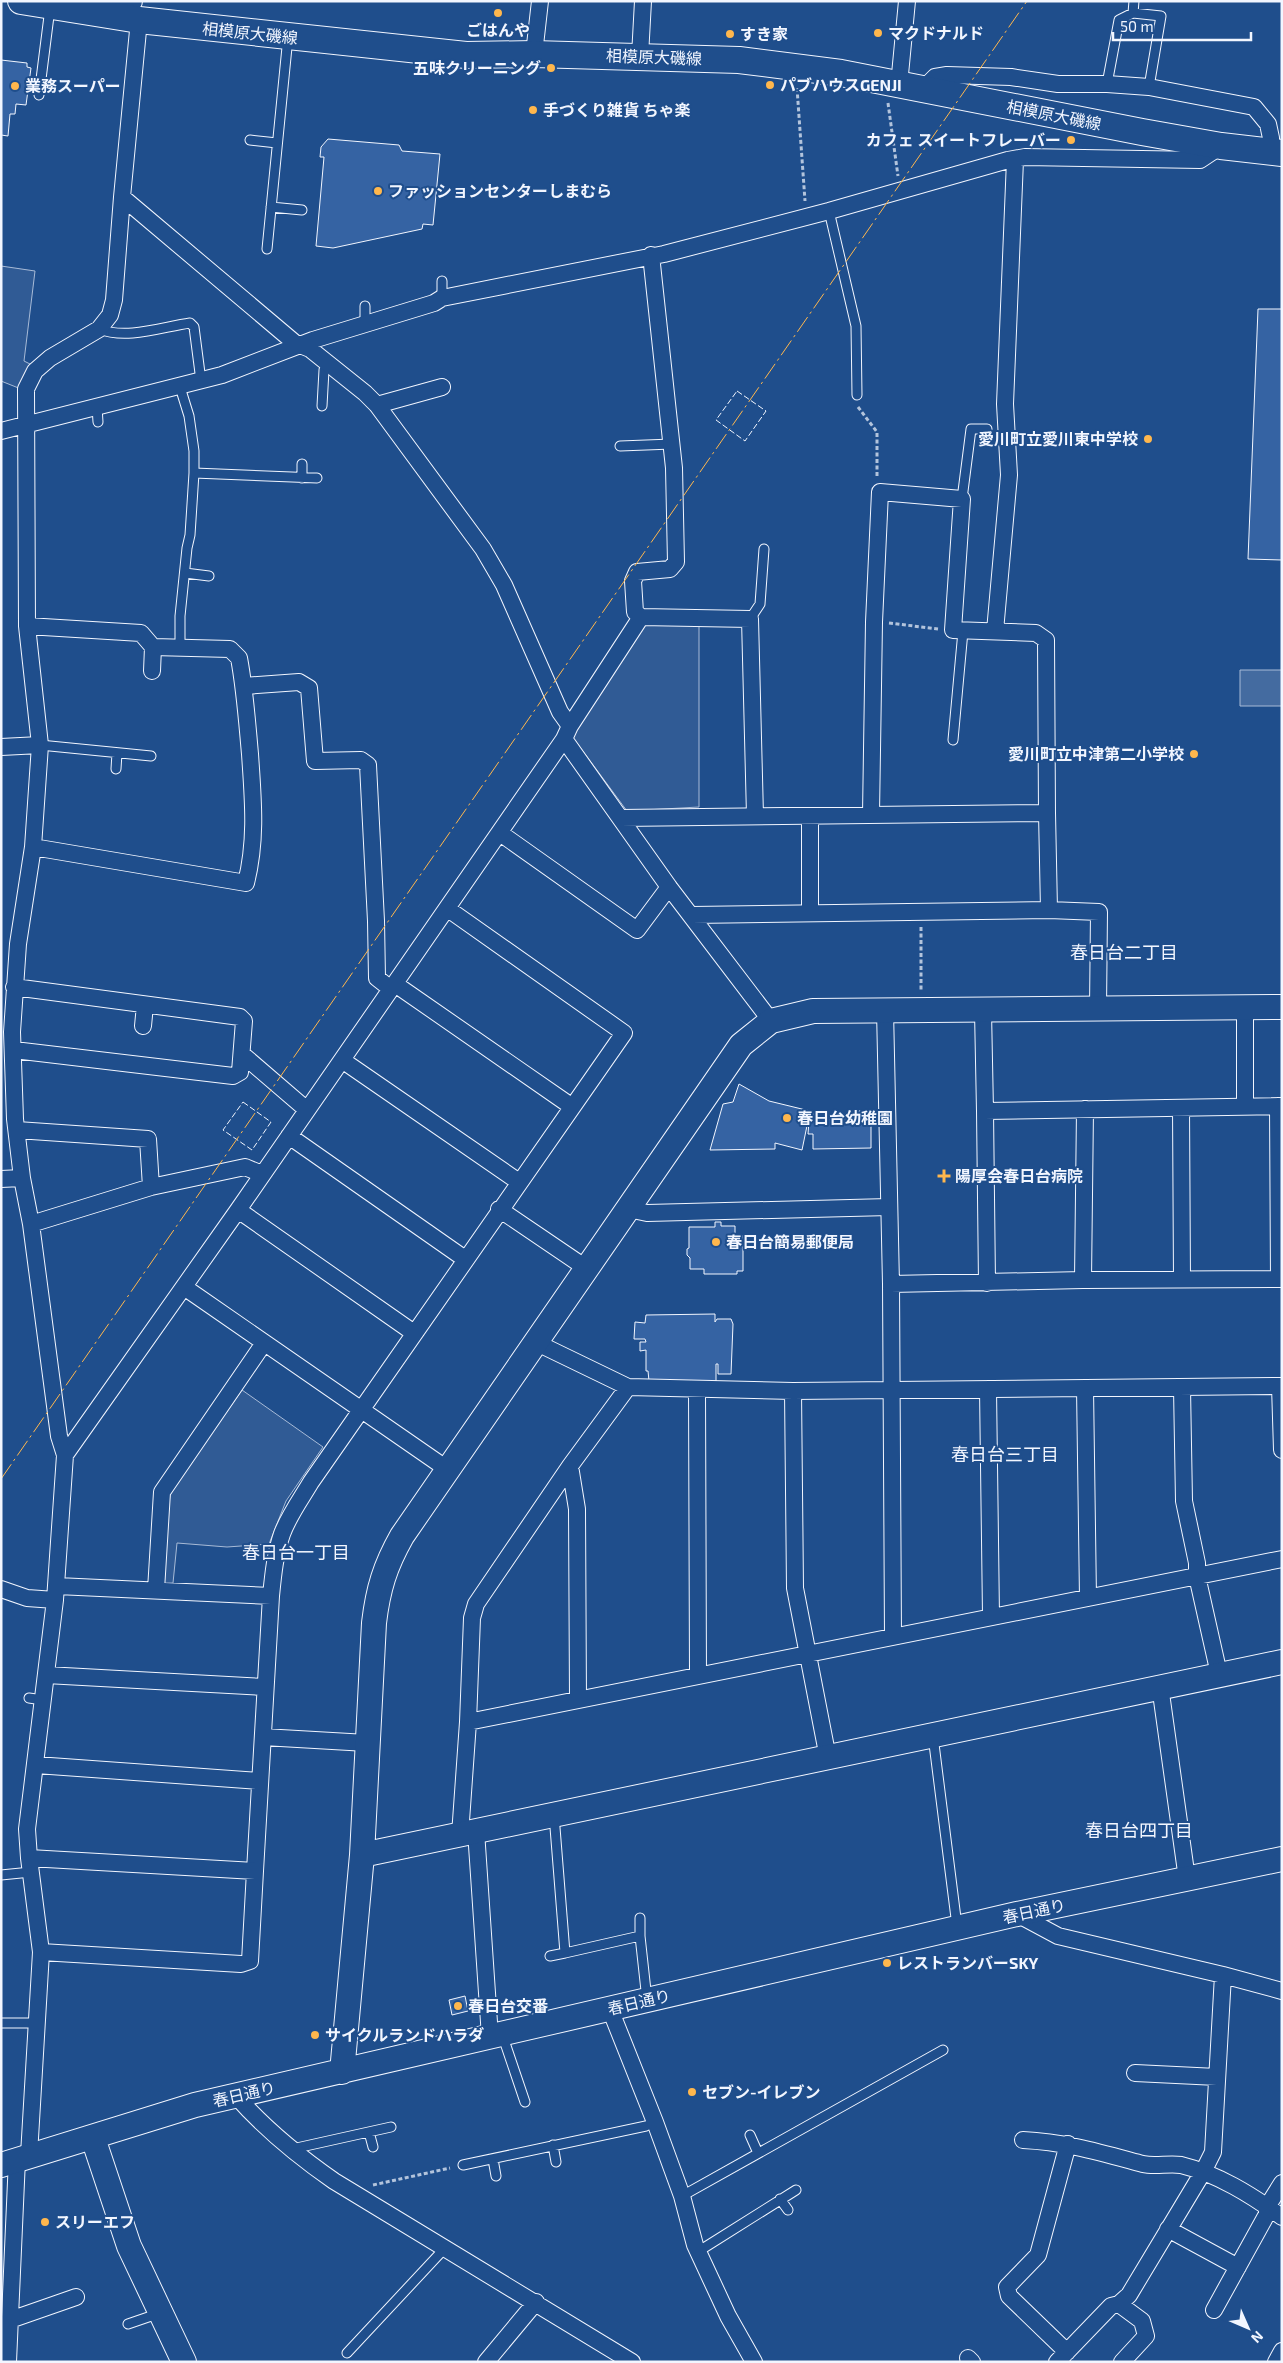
<svg xmlns="http://www.w3.org/2000/svg" width="1283" height="2363" viewBox="0 0 1283 2363" font-family="'Exo 2','Noto Sans JP',sans-serif">
<style>
.built{fill:#305b95;stroke:#a8bbd7}
.water{fill:#446ba0;stroke:#a8bbd7}
.building{fill:#3563a3;stroke:#f2f6ff}
.lines{fill:none;stroke-linecap:round;stroke-linejoin:round}
.lane-casing{stroke:#f2f6ff;stroke-width:11}
.street-casing{stroke:#f2f6ff;stroke-width:18}
.secondary-casing{stroke:#f2f6ff;stroke-width:26}
.primary-casing{stroke:#f2f6ff;stroke-width:28}
.path{stroke:#b3c4dc;stroke-width:3;stroke-dasharray:4 2.5;stroke-linecap:butt}
.lane{stroke:#1f4e8c;stroke-width:9}
.street{stroke:#1f4e8c;stroke-width:16}
.secondary{stroke:#1f4e8c;stroke-width:24}
.primary{stroke:#1f4e8c;stroke-width:26}
.fence{stroke:#f2f6ff;stroke-width:1;stroke-dasharray:6 2.5;stroke-linecap:butt}
.power{stroke:#ffb74d;stroke-width:1;stroke-dasharray:18 4 2.5 4;stroke-linecap:butt}
.poi-dot{fill:#ffb74d;stroke:#1f4e8c;stroke-width:2}
.labels{text-anchor:middle;stroke-width:4;stroke-linejoin:round;paint-order:stroke}
.poi-label{font-size:16px;font-weight:bold;fill:#f2f6ff;stroke:#1f4e8c;text-anchor:start}
.street-label{font-size:16px;fill:#f2f6ff;stroke:#1f4e8c}
.neighbourhood-label{font-size:18px;fill:#f2f6ff;stroke:#1f4e8c}
</style>
<rect width="100%" height="100%" fill="#1f4e8c"/>
<path class="built" d="M1,266L35,271L24,361L32,365L21,389L1,381Z
M645,625H699V807L627,811L571,735Z
M242,1390L323,1447L286,1501L269,1544L227,1547L177,1543L173,1583H163L170,1493Z"/>
<path class="water" d="M1240,670H1282V706H1240Z"/>
<path class="building" d="M1,60L27,63V67L31,68L26,105L16,104L15,114H10L8,136L1,135Z
M328,139L399,145L402,151L440,154L433,225L423,224L422,229L333,248L316,246L324,157H320L321,147Z
M1258,309H1282V560L1248,559Z
M739,1084L769,1101L810,1111L809,1113L820,1116H857V1120L859,1119V1111H869L868,1119L871,1120V1148L813,1149V1134H808L809,1120L817,1119L809,1116L802,1150L775,1143V1149L710,1150L723,1104L733,1102Z
M715,1222H721V1226H735V1236H743V1271H737V1274H704V1269H690V1258L687,1255V1249L689,1248V1227H715Z
M715,1314V1322L717,1319H731L733,1324L731,1374H718V1364H716V1381H649L648,1371H646V1350L640,1351V1342H646L645,1339H634L635,1322L645,1323L646,1315Z
M465,1996L468,2011L452,2015L449,2000Z"/>
<g class="lines">
<g class="lane-casing">
<path id="lane" d="M1133,13L1134,1
M1107,84L1119,20L1133,13L1161,16L1149,87
M39,95L50,8
M250,140L277,143
M271,207L302,210
M829,211L856,326L857,395
M267,249L288,37
M442,298V281
M365,324V306
M99,329C127,340 162,327 190,323L194,327L201,381
M322,406L324,370L327,364
M97,407L98,422
M620,446L672,444
M194,473L317,478
M302,478V464
M962,499L971,429H987
M185,573L209,576
M750,619L760,604L764,549
M180,646V616L187,548L190,535L194,473V451L189,416L180,387
M953,740L963,631
M40,745L151,756
M116,769L117,753
M29,1698L43,1700
M933,1736L957,1926
M554,1815L565,1953L640,1936L647,2000
M1,1875L31,1872
M640,1918V1936
M550,1956L565,1953
M1,2023H37
M502,2034L525,2102
M369,2132L373,2147
M750,2135L758,2153
M553,2145L556,2162
M292,2149L391,2127
M493,2159L496,2176
M463,2165L646,2126L655,2122
M682,2196L943,2050
M780,2199L788,2210
M699,2251L796,2190
M128,2324L160,2313
M347,2353L445,2248"/>
</g>
<g class="street-casing">
<path id="street" d="M139,20L122,197L295,343L310,349L365,393L377,405L483,549L504,585L560,712L570,726L564,739L669,887L771,1021
M534,54L540,1
M640,56L643,1
M899,85L907,1
M924,88L935,77L947,75L1011,77L1058,84H1107L1149,87L1254,107L1268,124L1271,138V152
M377,405L442,387
M1,431L222,375L313,340L434,303L442,298L664,254L829,211L1008,160L1025,157L1200,160L1221,146
M641,617L635,612L633,581L637,572L670,569L676,562L674,468L651,255
M27,626L141,633L153,647L230,649L239,658C245,690 247,721 250,754C253,799 257,839 246,883L33,847L40,745L27,626L26,389L35,371L50,358L99,329L110,315L114,300L122,197
M995,631L1009,475L1005,404L1015,160
M152,671L153,647
M244,686L299,682L309,688L315,761L361,760L368,765L376,921L377,978L391,989
M570,726L641,617L750,619L755,816
M1,747L40,745
M1047,813L1049,910
M621,818L1047,813L1046,640L1036,633L953,630L962,499L880,492L874,622L871,814
M500,833L637,930L669,887
M33,847L18,944L12,1032L15,1119L22,1178L31,1224L151,1187L245,1167L262,1174
M810,912V816
M692,915L1049,910L1099,912L1098,1008
M395,984L571,1106
M1245,1007V1107
M885,1010L891,1284
M983,1011L985,1111L1282,1106
M143,1026L145,1005
M14,1050L233,1076L240,1072L244,1021L240,1017L14,987
M243,1055L307,1110
M342,1060L519,1182
M1278,1106L1279,1279
M1181,1108L1182,1279
M985,1111L987,1283
M17,1130L148,1139L151,1187
M289,1136L465,1259
M1,1179L22,1178
M499,1209L586,1268
M628,1209L647,1213L889,1207
M238,1210L414,1333
M31,1224L59,1436L65,1455
M1083,1280L1085,1109
M184,1287L447,1469
M535,1342L628,1387L793,1391L1282,1386
M1280,1386L1282,1450
M1085,1388L1088,1598
M1182,1388L1184,1501L1197,1563V1576L1219,1674
M988,1389L991,1616
M697,1390L698,1675
M793,1391L795,1588L828,1758
M570,1466L577,1509L578,1699
M57,1586L271,1596
M1,1589L27,1598L55,1600L65,1455L238,1210L564,739
M156,1590L162,1492L264,1343
M55,1600L27,1829L29,1858L255,1871L271,1596C273,1576 275,1554 282,1534C289,1515 301,1499 311,1482L624,1033L448,909
M893,1636L891,1284L1083,1280L1282,1279
M46,1675L265,1687
M1160,1686L1187,1879
M468,1722L472,1618L476,1604L570,1466L628,1387
M263,1737L367,1743
M36,1765L260,1781
M476,1831L490,2037
M460,1835L468,1722L1282,1559
M1017,1914L1058,1936L1223,1975L1282,1991
M41,1952L241,1964L250,1961L255,1871
M610,2009L655,2122L682,2196L695,2245L728,2316L754,2362
M1135,2073L1217,2077
M236,2096C265,2129 298,2156 334,2181L632,2362
M1023,2140C1066,2142 1102,2153 1143,2164C1155,2167 1168,2163 1181,2165C1218,2174 1251,2195 1282,2217
M29,2155L41,1952L29,1858
M1168,2229L1238,2267
M1119,2304L1142,2321L1146,2336L1122,2362
M1214,2310L1267,2214V2207L1282,2183
M10,2320L76,2297
M1067,2352L1009,2296L1007,2287L1038,2255L1068,2144
M968,2358L972,2362
M8,2362L17,2159
M486,2362L536,2302
M1057,2362L1111,2306L1119,2304L1129,2295L1203,2172L1213,2152L1223,1975
M1276,2362L1282,2351"/>
</g>
<g class="secondary-casing">
<path id="secondary" d="M84,7L130,1
M362,1855L1282,1662
M342,2072L362,1855L374,1623C378,1589 385,1566 402,1536L741,1045L771,1021L813,1011L1282,1007
M93,2138L129,2246L184,2362
M1,2165L195,2105L1017,1914L1282,1859"/>
</g>
<g class="primary-casing">
<path id="primary" d="M21,1L139,20L466,55L534,54L739,60L841,73L1142,132L1221,146L1282,153"/>
</g>
<path class="path" d="M797,88L805,201
M888,103L898,176
M858,407L877,432V477
M889,623L938,629
M921,927V991
M373,2185L450,2168"/>
<use href="#lane" class="lane"/>
<use href="#street" class="street"/>
<use href="#secondary" class="secondary"/>
<use href="#primary" class="primary"/>
<path class="fence" d="M737,391L766,411L745,441L716,420Z
M243,1102L271,1122L252,1150L223,1130Z"/>
<path class="power" d="M1,1479L1027,1"/>
</g>
<g class="poi-dot">
<circle cx="498" cy="13" r="5"/>
<circle cx="878" cy="33" r="5"/>
<circle cx="730" cy="34" r="5"/>
<circle cx="551" cy="68" r="5"/>
<circle cx="770" cy="85" r="5"/>
<circle cx="15" cy="86" r="5"/>
<circle cx="533" cy="110" r="5"/>
<circle cx="1071" cy="140" r="5"/>
<circle cx="378" cy="191" r="5"/>
<circle cx="1148" cy="439" r="5"/>
<circle cx="1194" cy="754" r="5"/>
<circle cx="787" cy="1118" r="5"/>
<path d="M941.5 1168.5h5v5h5v5h-5v5h-5v-5h-5v-5h5z"/>
<circle cx="716" cy="1242" r="5"/>
<circle cx="887" cy="1963" r="5"/>
<circle cx="458" cy="2006" r="5"/>
<circle cx="315" cy="2035" r="5"/>
<circle cx="692" cy="2092" r="5"/>
<circle cx="45" cy="2222" r="5"/>
</g>
<g class="labels">
<g class="poi-label">
<text x="498" y="36" text-anchor="middle">ごはんや</text>
<text x="888" y="39">マクドナルド</text>
<text x="740" y="40">すき家</text>
<text x="541" y="74" text-anchor="end">五味クリーニング</text>
<text x="780" y="91">パブハウスGENJI</text>
<text x="25" y="92">業務スーパー</text>
<text x="543" y="116">手づくり雑貨 ちゃ楽</text>
<text x="1061" y="146" text-anchor="end">カフェ スイートフレーバー</text>
<text x="388" y="197">ファッションセンターしまむら</text>
<text x="1138" y="445" text-anchor="end">愛川町立愛川東中学校</text>
<text x="1184" y="760" text-anchor="end">愛川町立中津第二小学校</text>
<text x="797" y="1124">春日台幼稚園</text>
<text x="955" y="1182">陽厚会春日台病院</text>
<text x="726" y="1248">春日台簡易郵便局</text>
<text x="897" y="1969">レストランバーSKY</text>
<text x="468" y="2012">春日台交番</text>
<text x="325" y="2041">サイクルランドハラダ</text>
<text x="702" y="2098">セブン-イレブン</text>
<text x="55" y="2228">スリーエフ</text>
</g>
<g class="street-label">
<text transform="translate(250 33) rotate(6)" y="6">相模原大磯線</text>
<text transform="translate(654 57) rotate(2)" y="6">相模原大磯線</text>
<text transform="translate(1054 115) rotate(11)" y="6">相模原大磯線</text>
<text transform="translate(1034 1911) rotate(-12)" y="6">春日通り</text>
<text transform="translate(639 2002) rotate(-13)" y="6">春日通り</text>
<text transform="translate(244 2094) rotate(-13)" y="6">春日通り</text>
</g>
<g class="neighbourhood-label">
<text x="1124" y="959">春日台二丁目</text>
<text x="1005" y="1461">春日台三丁目</text>
<text x="296" y="1559">春日台一丁目</text>
<text x="1139" y="1837">春日台四丁目</text>
</g>
</g>
<rect width="1283" height="2363" fill="none" stroke="#f2f6ff" stroke-width="5"/>
<g transform="translate(1248 2328) rotate(135)" stroke="#1f4e8c" stroke-width="4" paint-order="stroke">
<path d="M0-4L9 19L0 12L-9 19Z" fill="#f2f6ff"/>
<text y="-8" font-size="14" font-weight="bold" text-anchor="middle" fill="#f2f6ff">N</text>
</g>
<path d="M1113 32v8h138v-8" fill="none" stroke="#f2f6ff" stroke-width="2.5"/>
<text x="1120" y="32" font-size="15" fill="#f2f6ff" stroke="#1f4e8c" stroke-width="4" paint-order="stroke">50 m</text>
</svg>
